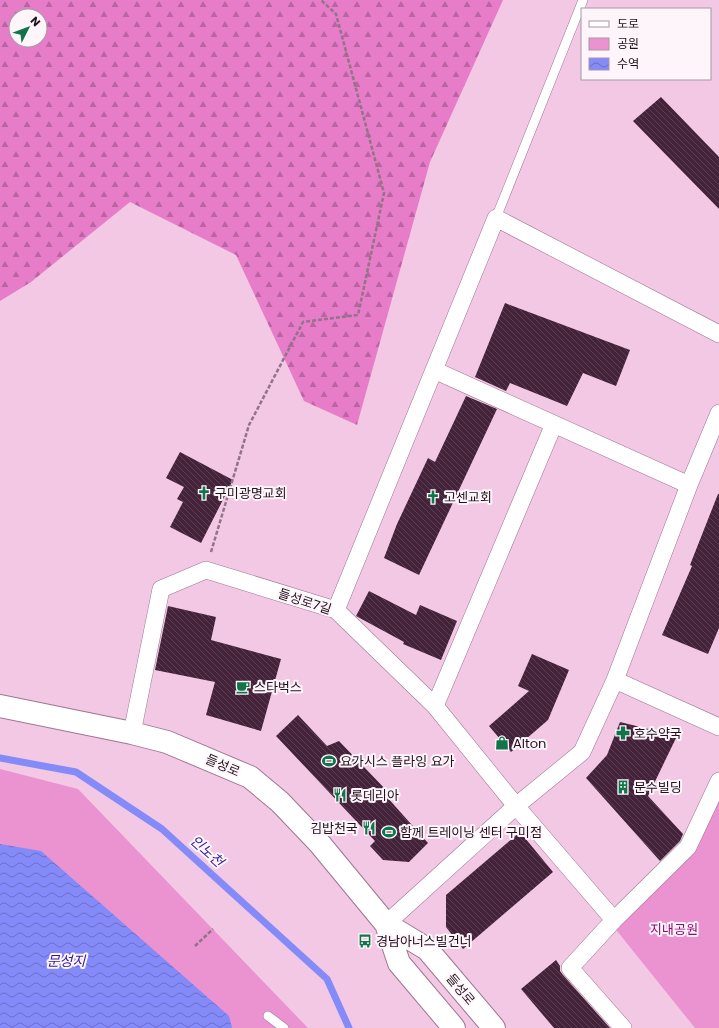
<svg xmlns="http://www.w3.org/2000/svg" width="719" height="1028" viewBox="0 0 719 1028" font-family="Poppins,'Noto Sans KR',sans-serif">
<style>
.forest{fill:url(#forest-firs);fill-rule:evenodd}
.park{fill:#eb92d1}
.water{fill:url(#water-waves)}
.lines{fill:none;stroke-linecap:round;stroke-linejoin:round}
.stream{stroke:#848af8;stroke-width:7}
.building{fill:url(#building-back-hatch)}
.lane-casing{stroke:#9d7690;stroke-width:10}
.street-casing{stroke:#9d7690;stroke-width:18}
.secondary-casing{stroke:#9d7690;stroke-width:24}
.path{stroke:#927488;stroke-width:2.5;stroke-dasharray:4 2;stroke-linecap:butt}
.lane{stroke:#fff;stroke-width:9}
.street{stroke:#fff;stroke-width:17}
.secondary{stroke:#fff;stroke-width:22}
.labels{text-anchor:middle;stroke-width:4;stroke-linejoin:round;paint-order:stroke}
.poi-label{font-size:13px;fill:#20111b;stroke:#fef5fb;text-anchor:start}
.street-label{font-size:13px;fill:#20111b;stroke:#fef5fb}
.park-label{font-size:13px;fill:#8f0675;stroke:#fef5fb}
.water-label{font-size:14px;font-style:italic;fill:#321d9e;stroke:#fef5fb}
</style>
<defs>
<pattern id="forest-firs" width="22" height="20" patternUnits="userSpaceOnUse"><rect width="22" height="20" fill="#e77cc9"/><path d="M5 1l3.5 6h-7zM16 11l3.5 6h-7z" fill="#bb64a2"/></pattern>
<pattern id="water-waves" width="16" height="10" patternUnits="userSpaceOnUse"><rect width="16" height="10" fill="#848af8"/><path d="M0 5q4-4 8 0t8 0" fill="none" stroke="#6c6fc8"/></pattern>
<pattern id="building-back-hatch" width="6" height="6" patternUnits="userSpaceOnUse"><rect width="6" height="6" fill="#43223a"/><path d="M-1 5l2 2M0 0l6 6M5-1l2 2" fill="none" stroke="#5b4054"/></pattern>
</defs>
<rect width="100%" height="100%" fill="#f3c8e5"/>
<path class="forest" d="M0,0H503L430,162L357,425L304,401L236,255L130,202L31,282L0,301ZM16,16H40V40H16Z"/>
<path class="park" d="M0,769L78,789L308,1028H0Z
M719,786V1028H695L613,926L691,849Z"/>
<path class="water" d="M0,844L41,851L229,1016L232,1028H0Z"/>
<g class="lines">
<path class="stream" d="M0,758L76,772L162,829L327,979L349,1028"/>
</g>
<path class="building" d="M661,97L719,157V209L633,121Z
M505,303L630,350L616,386L583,373L567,406L510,383L506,391L475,377Z
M466,396L497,409L419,575L384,558L397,524L428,458L435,462Z
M180,452L233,480L201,543L170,527L183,502L177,499L184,487L166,478Z
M718,494H719V628L708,654L662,635L692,566L690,565Z
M369,591L416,615L420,605L457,621L441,660L403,644L404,642L356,616Z
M168,606L216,617L211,640L281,659L261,731L206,715L215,682L155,670Z
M532,654L569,670L548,720L511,752L489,726L529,691L518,686Z
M298,715L327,746L339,741L389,793L386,796L428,843L409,862L383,860L370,846L375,841L276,736Z
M620,722L677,736L648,796L683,834L680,841L660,861L586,778L607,755Z
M520,832L553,872L463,949L446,927V895Z
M556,960L560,966V971L563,975L610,1028H554L521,989Z"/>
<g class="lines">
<g class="lane-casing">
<path id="lane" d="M496,218L583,0
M268,1016L284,1028"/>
</g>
<g class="street-casing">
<path id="street" d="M434,370L689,485
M336,610L496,218L719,334
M615,680L719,727
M435,706L554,424
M132,733L161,589L206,570L336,610L435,706L516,806L614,920
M386,924L516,806L582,752L615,680L689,485L719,413
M623,1028L570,968L614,920L688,847L719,781"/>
</g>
<g class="secondary-casing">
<path id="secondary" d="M0,706L132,733L167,742L250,777L280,802L320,844L386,924L427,949L494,1028
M386,924L399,963L454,1028"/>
</g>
<path class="path" d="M211,552L249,425L303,322L358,315L384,193L336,14L321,0
M195,946L213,929"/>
<use href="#lane" class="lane"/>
<use href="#street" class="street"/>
<use href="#secondary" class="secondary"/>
</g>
<defs>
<g id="church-bare" transform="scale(1.08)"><path d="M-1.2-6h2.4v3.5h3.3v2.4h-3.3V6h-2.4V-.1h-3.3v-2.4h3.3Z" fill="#12744a" stroke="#fef5fb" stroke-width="2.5" paint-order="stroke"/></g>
<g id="cafe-bare" transform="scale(1.08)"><path d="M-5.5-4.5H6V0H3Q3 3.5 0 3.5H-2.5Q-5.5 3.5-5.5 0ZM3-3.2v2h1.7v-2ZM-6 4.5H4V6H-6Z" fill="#12744a" stroke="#fef5fb" stroke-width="2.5" paint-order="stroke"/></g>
<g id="pharmacy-bare" transform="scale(1.08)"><path d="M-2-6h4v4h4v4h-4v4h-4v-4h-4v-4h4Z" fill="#12744a" stroke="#fef5fb" stroke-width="2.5" paint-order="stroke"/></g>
<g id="shop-bare" transform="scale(1.08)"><path d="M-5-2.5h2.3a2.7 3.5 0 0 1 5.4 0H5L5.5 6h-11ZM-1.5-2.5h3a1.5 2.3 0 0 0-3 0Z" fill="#12744a" stroke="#fef5fb" stroke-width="2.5" paint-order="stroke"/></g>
<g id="stadium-bare" transform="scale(1.08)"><path d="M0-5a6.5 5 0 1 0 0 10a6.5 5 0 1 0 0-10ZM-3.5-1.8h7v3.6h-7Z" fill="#12744a" stroke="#fef5fb" stroke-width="2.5" paint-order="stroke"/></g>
<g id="building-bare" transform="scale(1.08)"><path d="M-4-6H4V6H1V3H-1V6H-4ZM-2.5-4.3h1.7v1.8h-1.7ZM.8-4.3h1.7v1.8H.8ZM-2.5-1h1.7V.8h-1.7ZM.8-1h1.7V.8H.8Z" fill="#12744a" stroke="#fef5fb" stroke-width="2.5" paint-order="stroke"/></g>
<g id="restaurant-bare" transform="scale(1.08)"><path d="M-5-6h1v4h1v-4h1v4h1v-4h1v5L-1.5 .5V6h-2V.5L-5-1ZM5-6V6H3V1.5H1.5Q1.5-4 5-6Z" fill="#12744a" stroke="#fef5fb" stroke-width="2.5" paint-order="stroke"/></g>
<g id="bus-bare" transform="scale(1.08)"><path d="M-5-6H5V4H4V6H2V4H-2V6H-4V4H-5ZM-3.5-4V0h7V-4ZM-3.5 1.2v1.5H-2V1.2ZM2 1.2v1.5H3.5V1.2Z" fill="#12744a" stroke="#fef5fb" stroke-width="2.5" paint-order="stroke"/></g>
</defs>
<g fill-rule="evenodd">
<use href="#church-bare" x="204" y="493"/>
<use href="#church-bare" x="433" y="497"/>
<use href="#cafe-bare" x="243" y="687"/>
<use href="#pharmacy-bare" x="623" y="733"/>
<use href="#shop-bare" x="502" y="743"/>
<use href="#stadium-bare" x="329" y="761"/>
<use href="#building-bare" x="623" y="787"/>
<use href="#restaurant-bare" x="340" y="795"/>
<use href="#restaurant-bare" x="369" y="828"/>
<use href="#stadium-bare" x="389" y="832"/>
<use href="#bus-bare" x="365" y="941"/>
</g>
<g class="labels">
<g class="poi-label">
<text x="215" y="498">구미광명교회</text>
<text x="444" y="502">고센교회</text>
<text x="254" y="692">스타벅스</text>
<text x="634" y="738">호수약국</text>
<text x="513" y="748">Alton</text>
<text x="340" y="766">요가시스 플라잉 요가</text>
<text x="634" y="792">문수빌딩</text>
<text x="351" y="800">롯데리아</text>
<text x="358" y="833" text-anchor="end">김밥천국</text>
<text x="400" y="837">함께 트레이닝 센터 구미점</text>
<text x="376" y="946">경남아너스빌건너</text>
</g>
<g class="street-label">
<text transform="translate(305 601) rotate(18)" y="5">들성로7길</text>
<text transform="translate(223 765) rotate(23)" y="5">들성로</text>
<text transform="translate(461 989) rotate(50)" y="5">들성로</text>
</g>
<g class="park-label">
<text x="674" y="934">지내공원</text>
</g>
<g class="water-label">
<text transform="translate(207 851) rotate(42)" y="5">인노천</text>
<text x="66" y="966">문성지</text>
</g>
</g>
<rect x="581" y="8" width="130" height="72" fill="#fef5fb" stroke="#a59aa1"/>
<rect x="589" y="21" width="20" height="6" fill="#ffffff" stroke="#a59aa1"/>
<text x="617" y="28" font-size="12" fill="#20111b">도로</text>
<rect x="589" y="38" width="20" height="12" fill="#eb92d1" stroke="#a59aa1"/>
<text x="617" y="48" font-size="12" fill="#20111b">공원</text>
<rect x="589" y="58" width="20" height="12" fill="url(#water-waves)" stroke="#a59aa1"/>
<text x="617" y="68" font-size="12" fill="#20111b">수역</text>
<g transform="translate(28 28) rotate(48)"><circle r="19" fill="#fef5fb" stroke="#a59aa1"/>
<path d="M0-3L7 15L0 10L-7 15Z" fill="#12744a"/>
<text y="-6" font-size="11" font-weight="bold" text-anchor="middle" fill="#20111b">N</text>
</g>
</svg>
